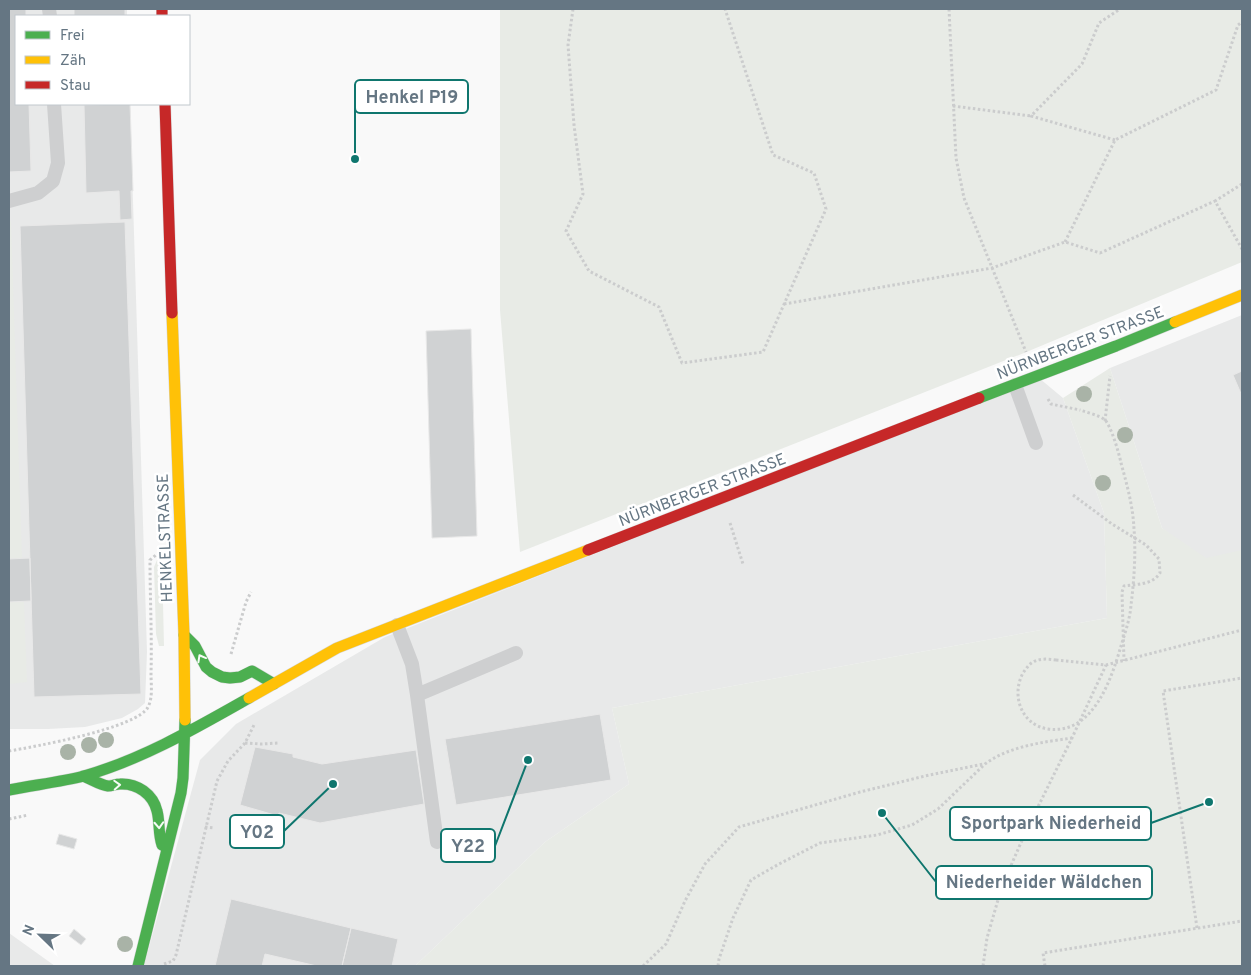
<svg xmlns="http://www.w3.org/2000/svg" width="1251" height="975" viewBox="0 0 1251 975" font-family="Overpass,sans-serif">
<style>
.built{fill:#e8e9e9}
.green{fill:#e8ebe6}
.building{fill:#d0d2d3;stroke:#e8e8e8}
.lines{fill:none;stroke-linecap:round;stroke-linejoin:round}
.fast-casing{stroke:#d5d6d7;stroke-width:12}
.slow-casing{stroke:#d5d6d7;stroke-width:12}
.jam-casing{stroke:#d5d6d7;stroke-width:12}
.path{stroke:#cbcccd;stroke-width:3;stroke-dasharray:2.5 2.5;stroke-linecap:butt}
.lane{stroke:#cecfd0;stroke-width:14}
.fast{stroke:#4caf50;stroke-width:11}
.slow{stroke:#ffc107;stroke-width:11}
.jam{stroke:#c62828;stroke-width:11}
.path-bridge{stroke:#cbcccd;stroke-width:3;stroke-dasharray:2.5 2.5;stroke-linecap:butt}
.tree{fill:#a9b3a7}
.oneway{stroke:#f6fbf6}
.labels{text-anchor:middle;stroke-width:5;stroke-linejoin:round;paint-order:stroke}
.street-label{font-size:16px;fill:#657683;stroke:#fff}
.leader{fill:none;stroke:#0f766e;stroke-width:2}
.callout-dot{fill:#0f766e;stroke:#fff;stroke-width:2}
.callout{fill:#fff;stroke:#0f766e;stroke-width:2}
.callout-label{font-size:18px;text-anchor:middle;font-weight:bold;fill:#657683}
</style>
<rect width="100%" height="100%" fill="#f9f9f9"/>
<path class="built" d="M9,9H127V16H16V104H130L147,652L145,703L138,709L122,718L85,727L48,729H9Z
M1242,315V599L1162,528L1110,368Z
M1039,378L1063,398L1104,513L1107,618L612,708L629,784L545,842L415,966H144L200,760L236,724L385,637Z
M9,933L55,966H9Z"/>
<path class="green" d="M500,9H1242V262L1024,353L520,552L500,310Z
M11,221L22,558L9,559V222Z
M1110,368L1162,528L1206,558L1242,550V966H415L545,842L629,784L612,708L1107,618L1104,513L1063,398Z
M157,560H162L164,646H159L156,634L154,567Z
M9,602H24L27,682L9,684Z"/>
<path class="building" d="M9,9H26V16H16V104H29L31,171L9,172Z
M74,9H125V16H74Z
M130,104L133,191H131L132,219L120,220L119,191L86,193L84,105Z
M125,222L141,694L34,697L20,226Z
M471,329L477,536L432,538L426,331Z
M1242,371V396L1233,375Z
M30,558L31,601L9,602V559Z
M600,714L611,780L456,805L445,739Z
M255,747L293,754V757L322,764L416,750L424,804L320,823L279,813L278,816L240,805Z
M59,834L77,839L74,849L56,844Z
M231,899L351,928L342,966H317L265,954L262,966H215Z
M351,928L398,939L392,966H342Z
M74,929L86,939L81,945L69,936Z"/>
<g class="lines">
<g class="fast-casing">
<path id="fast" d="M979,398L1116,346L1175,322
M184,635L195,646L206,667L212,672L222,677L230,678L240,677L252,671L274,684
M83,776C91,779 100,785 108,786C112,786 116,784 120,784C137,783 153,794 157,811C160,822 158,834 162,845
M9,790C34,785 60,782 84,776C143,759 196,728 249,698
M138,966L181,793L183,778L185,720"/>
</g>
<g class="slow-casing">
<path id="slow" d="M172,313L184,635L185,720
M1175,322L1242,295
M249,698L337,648L588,550"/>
</g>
<g class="jam-casing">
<path id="jam" d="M162,9V16
M165,104L172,313
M588,550L979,398"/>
</g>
<path class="path" d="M573,9L568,45L574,125L583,194L566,231L589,271L659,307L682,363L763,352L826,209L814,173L773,155L725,9
M949,9L956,158L964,198L1026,352
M953,106L1031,116
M1115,140L1031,116L1082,64L1099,23L1120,9
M1242,184L1215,201L1242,249
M1065,242L1115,140L1216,90L1238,25L1242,22
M784,304L992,268L1065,242L1100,253L1215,201
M1048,399L1051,404L1080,410
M1105,421L1110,376
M1073,495L1112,524L1146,545L1159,559L1160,573C1152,585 1137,584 1124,586L1122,592L1124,661
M730,523L743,564
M231,654L246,602L251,592
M1056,660L1106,665L1242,630
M245,743L261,744L279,743
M9,751C33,747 138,728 148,707C153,698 151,684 151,674C152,636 150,598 150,560L156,555
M9,819L28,815
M205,827L214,828
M1197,928L1163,691L1242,678
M164,964L173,961L176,955L217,781L228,761L245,743L254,725
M643,966L666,944L685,901L705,864L739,827L860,792L925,776L983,764
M718,966L719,959L733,918L751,880L779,864L820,843L877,835L912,825L938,809L985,764C1009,746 1044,742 1072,738
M983,966L987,938L1002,886L1027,829L1072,738L1106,665
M1045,966L1043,953L1242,921"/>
<path class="lane" d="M49,9L50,16
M9,201L38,193L53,181L58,163L54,104
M1015,385L1036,443
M397,625L412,664L417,695L437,842
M417,695L516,653"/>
<use href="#fast" class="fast"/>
<use href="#slow" class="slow"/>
<use href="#jam" class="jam"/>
<path class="path-bridge" d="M1056,660C1049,659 1040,658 1033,662C1029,664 1026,669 1023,673C1011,695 1021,725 1048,729C1093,735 1111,680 1121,646C1125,633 1130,619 1131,605C1134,581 1136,554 1134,529C1133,506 1127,485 1121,463C1119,453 1111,426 1105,420C1099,415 1088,413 1080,410"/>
</g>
<g class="tree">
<circle cx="1084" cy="394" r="8"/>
<circle cx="1125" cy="435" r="8"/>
<circle cx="1103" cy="483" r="8"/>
<circle cx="106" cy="740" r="8"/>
<circle cx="89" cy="745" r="8"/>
<circle cx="68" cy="752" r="8"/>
<circle cx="125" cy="944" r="8"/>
</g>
<defs><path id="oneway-chevron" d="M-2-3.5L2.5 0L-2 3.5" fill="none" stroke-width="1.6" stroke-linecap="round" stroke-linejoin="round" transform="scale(1.25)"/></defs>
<g class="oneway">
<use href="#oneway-chevron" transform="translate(201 658) rotate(-119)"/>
<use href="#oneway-chevron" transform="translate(117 785) rotate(-3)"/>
<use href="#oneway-chevron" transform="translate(159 825) rotate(87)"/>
</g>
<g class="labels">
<g class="street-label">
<text transform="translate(1080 342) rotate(-21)" y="6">NÜRNBERGER STRASSE</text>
<text transform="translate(702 489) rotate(-21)" y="6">NÜRNBERGER STRASSE</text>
<text transform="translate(164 538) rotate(-92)" y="6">HENKELSTRASSE</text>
</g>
</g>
<path class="leader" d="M355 159L355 96M1209 802L1151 823M333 784L284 831M528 760L495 846M882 813L936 882"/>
<g class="callout-dot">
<circle cx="355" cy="159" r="5"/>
<circle cx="1209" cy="802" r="5"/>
<circle cx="333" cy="784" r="5"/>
<circle cx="528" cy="760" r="5"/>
<circle cx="882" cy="813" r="5"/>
</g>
<g class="callout">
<rect x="355" y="80" width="113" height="33" rx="5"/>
<rect x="950" y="807" width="201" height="33" rx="5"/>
<rect x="230" y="815" width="54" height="33" rx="5"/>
<rect x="441" y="829" width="54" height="33" rx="5"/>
<rect x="936" y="866" width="216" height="33" rx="5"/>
</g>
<g class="callout-label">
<text x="412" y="103">Henkel P19</text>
<text x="1051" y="829">Sportpark Niederheid</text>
<text x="257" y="838">Y02</text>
<text x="468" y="852">Y22</text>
<text x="1044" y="888">Niederheider Wäldchen</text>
</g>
<rect width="1251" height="975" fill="none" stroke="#657683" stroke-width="20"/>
<rect x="15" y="15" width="175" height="90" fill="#ffffff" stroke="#c1c8cd"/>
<rect x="25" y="31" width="25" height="8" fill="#4caf50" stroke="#c1c8cd"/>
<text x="60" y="40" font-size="15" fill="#657683">Frei</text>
<rect x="25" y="56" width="25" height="8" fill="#ffc107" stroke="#c1c8cd"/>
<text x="60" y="65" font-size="15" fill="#657683">Zäh</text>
<rect x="25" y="81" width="25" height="8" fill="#c62828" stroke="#c1c8cd"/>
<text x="60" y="90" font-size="15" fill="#657683">Stau</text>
<g transform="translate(40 935) rotate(293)" stroke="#ffffff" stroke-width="4" paint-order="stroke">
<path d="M0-4L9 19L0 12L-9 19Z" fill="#657683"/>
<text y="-8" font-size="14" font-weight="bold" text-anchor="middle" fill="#657683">N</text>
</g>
</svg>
